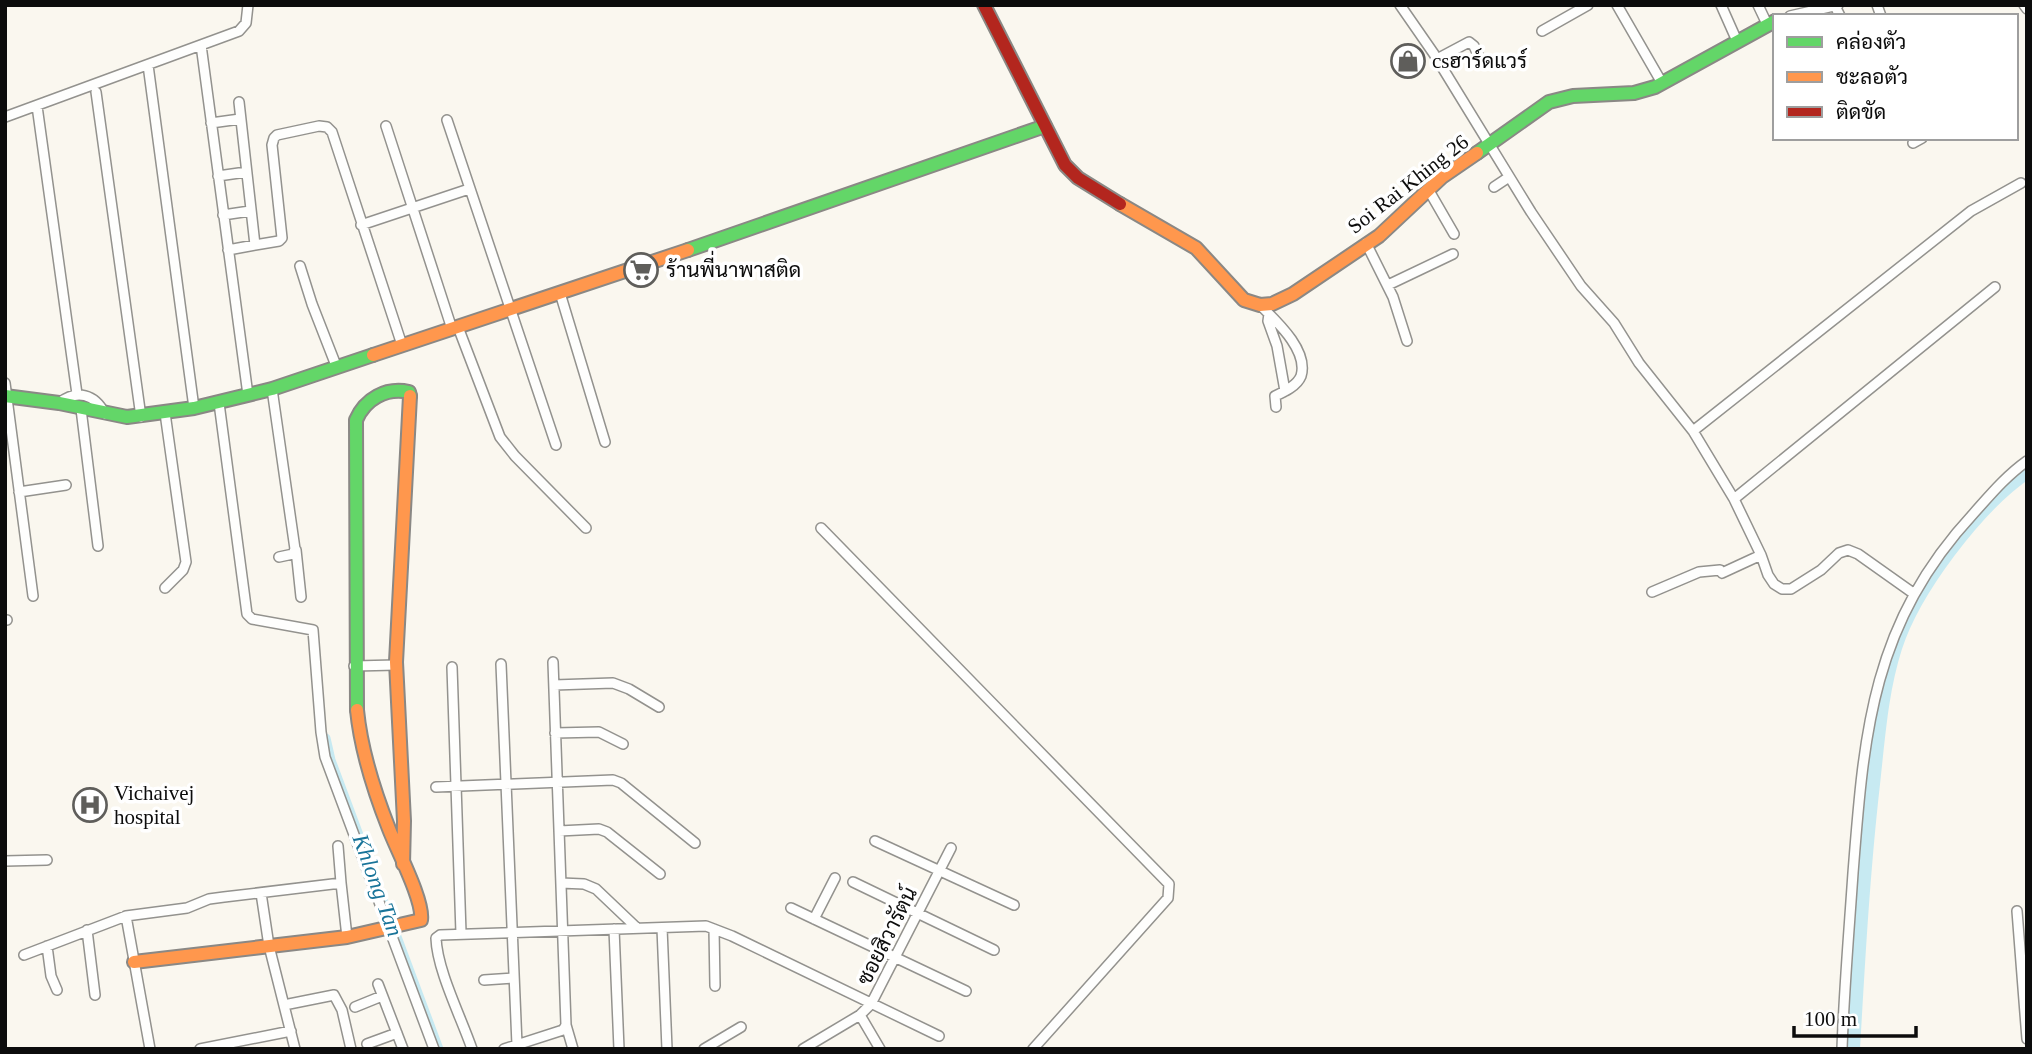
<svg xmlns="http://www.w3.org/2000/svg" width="2032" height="1054" viewBox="0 0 2032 1054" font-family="'Times New Roman',Sarabun,serif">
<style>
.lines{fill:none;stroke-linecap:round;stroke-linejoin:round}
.canal{stroke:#c7eaf2;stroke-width:9}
.river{stroke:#c7eaf2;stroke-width:14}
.street-casing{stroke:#93928e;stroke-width:12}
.fast-casing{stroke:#8a8885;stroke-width:16}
.slow-casing{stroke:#8a8885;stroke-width:16}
.jam-casing{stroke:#8a8885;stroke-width:16}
.street{stroke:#fefefd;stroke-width:9}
.fast{stroke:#63d668;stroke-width:12}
.slow{stroke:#ff974d;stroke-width:12}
.jam{stroke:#b3261e;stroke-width:12}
.labels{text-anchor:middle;stroke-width:7;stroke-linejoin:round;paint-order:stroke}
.poi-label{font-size:21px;fill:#0c0c0c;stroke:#fff;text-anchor:start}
.street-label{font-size:21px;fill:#0c0c0c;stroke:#fff}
.water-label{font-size:23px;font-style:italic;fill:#197499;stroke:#fff}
</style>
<rect width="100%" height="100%" fill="#faf7ef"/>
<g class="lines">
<path class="canal" d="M326,738L331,760L439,1049"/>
<path class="river" d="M1853,1049C1858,961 1863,872 1873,784C1878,739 1881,692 1895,648C1913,591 1977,506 2027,472"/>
<g class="street-casing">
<path id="street" d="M1400,5L1434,54L1531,212L1581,286L1614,323L1639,363L1693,431L1734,499L1761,555L1768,575L1774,584L1782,589H1791L1821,570L1839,553L1848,550L1858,554L1913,593
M1617,5L1662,83
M1721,5L1737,41
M1758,5L1767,24
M1877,5L1881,16
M2024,5L2027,9
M1835,6L1840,16
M1790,16L1838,5
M1542,31L1588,5
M201,45L248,395
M1437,59L1469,42L1474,46L1480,59
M148,65L194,408
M96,92L141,417
M37,106L77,394
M5,117L239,31L246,23L248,5
M447,120L556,445
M211,123L240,119
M386,126L452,329
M1913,143L1922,138
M218,176L246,172
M1494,187L1509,177
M1428,189L1454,234
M223,215L250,211
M361,225L469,189
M1366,243L1393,297L1407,341
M255,245L279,241L282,238L272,145L274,138L277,135L319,126L327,127L332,132L402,345
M228,250L255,245L239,102
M300,266L312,304L337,368
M1388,285L1453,254
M560,293L605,442
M1260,305C1275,320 1309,350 1301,376C1297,386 1284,392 1275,396L1276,407
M1269,314L1268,321L1277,346L1285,391
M458,327L500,437L515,456L586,528
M5,383L33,596
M272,389L295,549L293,554L279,557
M59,403C77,389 95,394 105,414
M219,403L247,614L252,619L313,630L321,732L325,757L434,1049
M81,409L98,546
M1693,431L1971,211L2021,183
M19,492L66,485
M1734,499L1995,287
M821,528L1169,884L1168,898L1033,1049
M296,550L301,597
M165,588L183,570L186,562L165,413
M1652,592L1699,572L1720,570L1722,573L1761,555
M5,620H7
M553,662L566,1025L573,1049
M501,664L517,1045
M354,666L396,665
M452,667L461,933
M554,685L613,683L629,689L659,707
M555,733L599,732L623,744
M436,787L613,780L621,783L695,843
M559,831L599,829L607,832L660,874
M875,841L1014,905
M5,861L47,860
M853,882L994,950
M341,883L347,937
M561,883L584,884L596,889L637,928
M261,893L269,946L295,1049
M791,908L966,991
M2017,911L2027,1039
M126,916L150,1049
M814,919L835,878
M662,928L667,1049
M614,929L619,1049
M714,929L715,986
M87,930L95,995
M47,946L51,976L57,990
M24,955L126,916L187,908L209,899L224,897L341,883L338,846
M484,980L513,978
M378,984L403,1049
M284,1005L334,995L342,1010L351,1049
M355,1007L382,996
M860,1015L880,1049
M367,1044L397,1033
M200,1049L291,1031
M472,1049C461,1017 437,970 436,938L440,935L706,926L732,936L939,1036
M504,1049L563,1030L566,1025
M704,1049L741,1027
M803,1049L860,1015L871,1004L951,848
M1842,1049C1844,990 1849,932 1853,873C1864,731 1872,623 1974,513C1991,494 2006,476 2027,461"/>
</g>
<g class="fast-casing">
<path id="fast" d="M1477,153L1549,102L1573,96L1634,93L1655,87L1775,21
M688,250L1045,126
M5,396L59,403L127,417L194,408L272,389L373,355
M357,710L356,420C365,399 386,387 409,392L410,396"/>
</g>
<g class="slow-casing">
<path id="slow" d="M1120,204L1196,248L1244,300L1260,305L1272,304L1293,294L1379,236L1442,177L1477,153
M373,355L688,250
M403,864L404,821L396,662L410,396
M134,962L347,937L421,920C424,901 397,850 389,829C374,791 361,751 357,710"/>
</g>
<g class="jam-casing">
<path id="jam" d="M984,5L1065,165L1078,178L1120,204"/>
</g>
<use href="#street" class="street"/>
<use href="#fast" class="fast"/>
<use href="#slow" class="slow"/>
<use href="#jam" class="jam"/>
</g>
<defs>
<g id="shop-ring" transform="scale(1.75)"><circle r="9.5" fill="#fff" stroke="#5f5e5b" stroke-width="1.5"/><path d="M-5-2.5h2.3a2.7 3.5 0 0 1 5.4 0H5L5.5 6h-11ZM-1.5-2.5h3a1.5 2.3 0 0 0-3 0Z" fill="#5f5e5b"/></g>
<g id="supermarket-ring" transform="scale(1.75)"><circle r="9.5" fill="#fff" stroke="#5f5e5b" stroke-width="1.5"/><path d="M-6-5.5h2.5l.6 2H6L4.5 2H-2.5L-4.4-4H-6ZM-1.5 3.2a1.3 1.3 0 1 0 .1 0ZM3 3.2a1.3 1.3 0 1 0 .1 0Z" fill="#5f5e5b"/></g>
<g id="hospital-ring" transform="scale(1.75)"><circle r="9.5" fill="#fff" stroke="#5f5e5b" stroke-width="1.5"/><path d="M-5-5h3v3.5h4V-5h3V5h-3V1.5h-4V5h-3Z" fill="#5f5e5b"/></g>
</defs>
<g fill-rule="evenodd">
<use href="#shop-ring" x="1408" y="61"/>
<use href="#supermarket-ring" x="641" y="270"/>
<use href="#hospital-ring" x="90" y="805"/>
</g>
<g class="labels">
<g class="poi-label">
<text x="1432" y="68">csฮาร์ดแวร์</text>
<text x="666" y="277">ร้านพี่นาพาสติด</text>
<text x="114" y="800">Vichaivej<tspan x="114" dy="24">hospital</tspan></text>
</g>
<g class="street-label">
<text transform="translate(1408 184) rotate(-38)" y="7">Soi Rai Khing 26</text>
<text transform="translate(887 936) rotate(-63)" y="7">ซอยสิวารัตน์</text>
</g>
<g class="water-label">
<text transform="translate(378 885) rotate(70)" y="8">Khlong Tan</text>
</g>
</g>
<rect width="2032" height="1054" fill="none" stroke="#0c0c0c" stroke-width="14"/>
<rect x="1773" y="14" width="245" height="126" fill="#ffffff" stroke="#9e9e9e" stroke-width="2"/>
<rect x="1787" y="37" width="35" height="10" fill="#63d668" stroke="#9e9e9e" stroke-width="2"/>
<text x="1836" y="49" font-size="21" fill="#0c0c0c">คล่องตัว</text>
<rect x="1787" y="72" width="35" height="10" fill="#ff974d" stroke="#9e9e9e" stroke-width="2"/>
<text x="1836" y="84" font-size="21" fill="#0c0c0c">ชะลอตัว</text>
<rect x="1787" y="107" width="35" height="10" fill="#b3261e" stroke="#9e9e9e" stroke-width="2"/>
<text x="1836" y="119" font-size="21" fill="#0c0c0c">ติดขัด</text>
<path d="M1794 1026v10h122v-10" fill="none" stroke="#0c0c0c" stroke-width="3.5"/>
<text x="1804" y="1026" font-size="21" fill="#0c0c0c" stroke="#ffffff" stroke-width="5" paint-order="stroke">100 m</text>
</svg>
